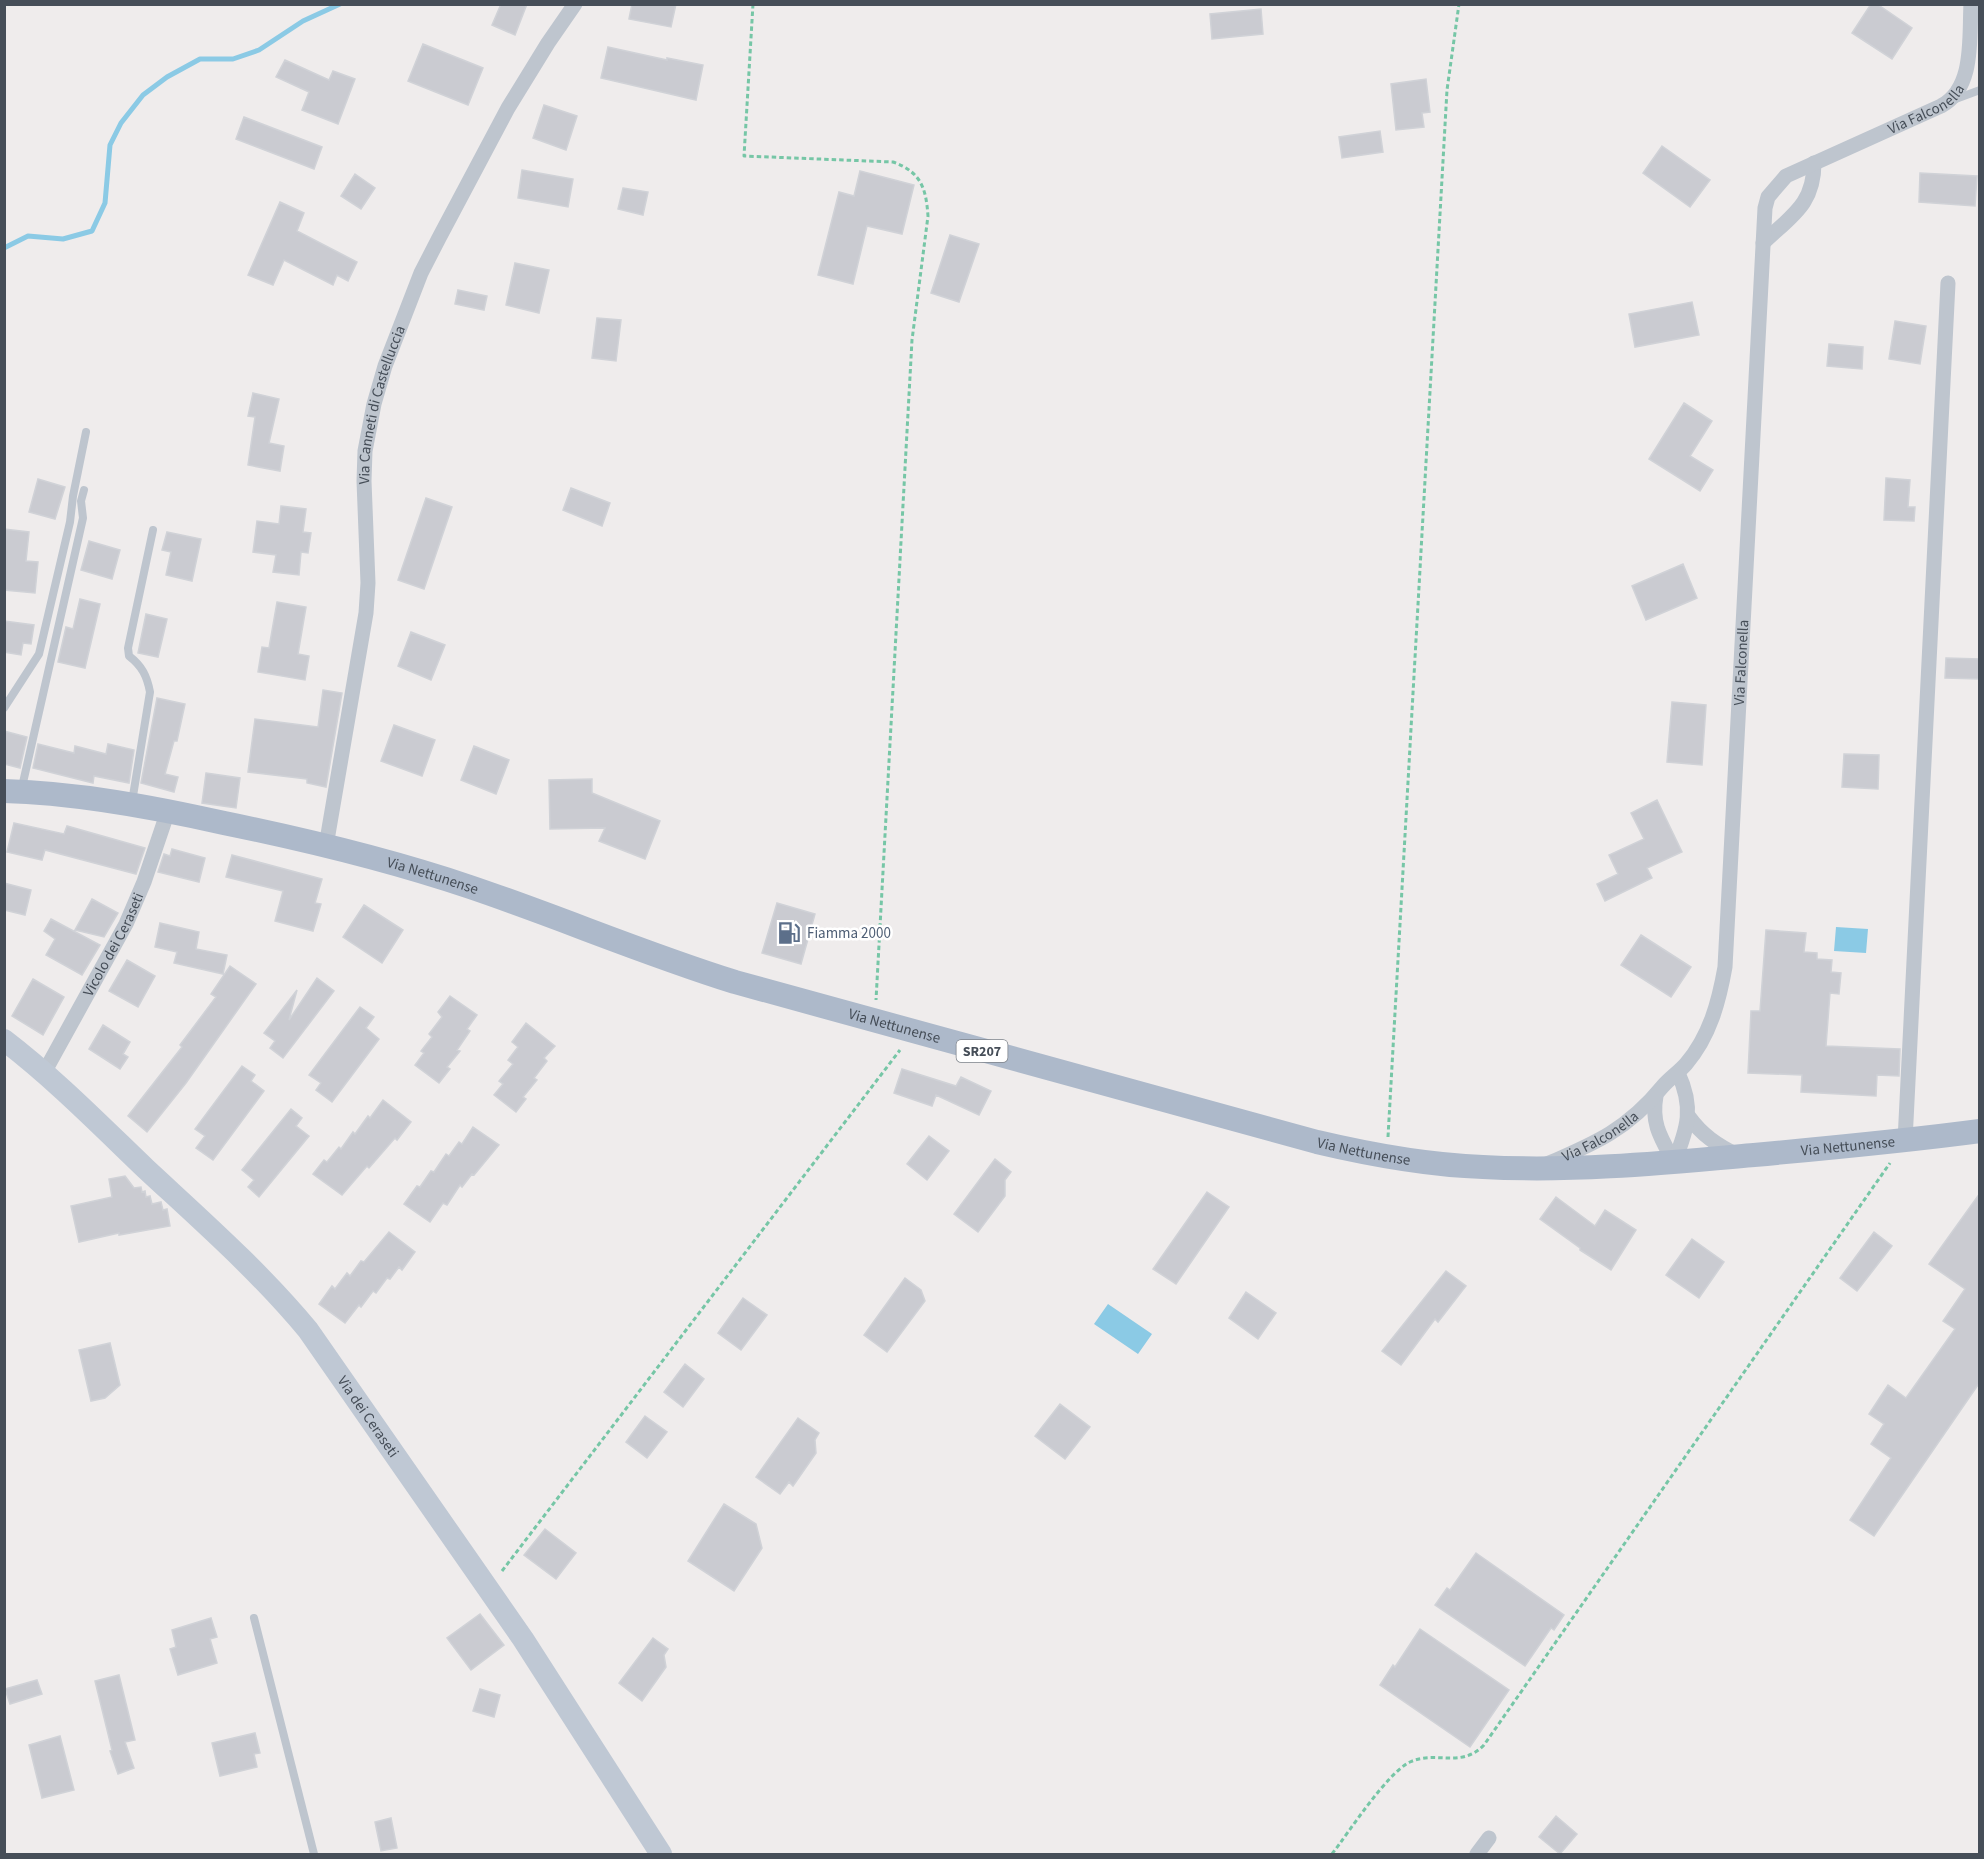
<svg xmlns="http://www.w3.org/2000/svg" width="1984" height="1859" viewBox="0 0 1984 1859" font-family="'Source Sans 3',sans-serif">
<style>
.water{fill:#8bcae5}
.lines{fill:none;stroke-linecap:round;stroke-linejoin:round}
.stream{stroke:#8bcae5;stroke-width:5}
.building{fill:#cacbd1;stroke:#d0d2d7;stroke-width:1.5}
.path{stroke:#76c6a6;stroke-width:3;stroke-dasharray:4.5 3;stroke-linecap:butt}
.lane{stroke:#bec5ce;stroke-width:8}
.street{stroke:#bec5ce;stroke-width:15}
.secondary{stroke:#bfc8d4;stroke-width:22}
.primary{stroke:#adb9ca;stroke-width:24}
.labels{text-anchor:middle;stroke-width:5;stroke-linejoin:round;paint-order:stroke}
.shield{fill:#fff;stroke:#7e838a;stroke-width:1.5}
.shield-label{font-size:14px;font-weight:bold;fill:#464e58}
.street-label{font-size:15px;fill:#464e58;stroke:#fff}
.service-label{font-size:15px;fill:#4e5e75;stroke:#fff;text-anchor:start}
</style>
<rect width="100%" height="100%" fill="#efecec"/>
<path class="water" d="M1836,927L1868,929L1866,953L1834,951Z
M1108,1304L1152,1334L1138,1354L1094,1324Z"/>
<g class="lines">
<path class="stream" d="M4,248L28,236L63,239L92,231L105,203L110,145L121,123L143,95L167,77L200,59H233L259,50L303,21L340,4"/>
</g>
<path class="building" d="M501,4H527L515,35L492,25Z
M632,4H676L671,27L629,19Z
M1871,4H1877L1912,28L1892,59L1852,33Z
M1261,9L1263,34L1212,39L1210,14Z
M423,44L483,68L468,105L408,81Z
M608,47L667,60V58L703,65L696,100L601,78Z
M285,60L329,80L333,71L355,79L338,124L302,110L309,92L276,77Z
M1426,79L1430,112L1422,113L1424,127L1396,130L1391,84Z
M544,105L577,116L566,150L533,138Z
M244,117L322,147L314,169L236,139Z
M1380,131L1383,152L1342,158L1339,137Z
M1662,146L1710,180L1690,207L1643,173Z
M522,170L573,179L568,207L518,198Z
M860,171L914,185L902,234L867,226L853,284L818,275L839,192L854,196Z
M1920,173L1977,176L1975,206L1919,202Z
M355,174L375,188L361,209L341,196Z
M623,188L648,192L643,215L618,209Z
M280,202L304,213L297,231L357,262L348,281L337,275L333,285L284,260L273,285L248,275Z
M950,235L979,244L959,302L931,293Z
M515,263L549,270L539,313L506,305Z
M458,290L487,296L484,310L455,304Z
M1692,302L1699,335L1635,347L1629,314Z
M597,318L621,320L616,361L592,358Z
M1895,321L1926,326L1920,364L1889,359Z
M1829,344L1863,347L1862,369L1827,366Z
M253,393L279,399L269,443L284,446L280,471L248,465L255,417L248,416Z
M1684,403L1712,421L1690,456L1713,470L1700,491L1649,459Z
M1886,478L1910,480L1908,507H1915L1914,521L1884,520Z
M38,479L65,487L55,519L29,512Z
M571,488L610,503L602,526L563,510Z
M426,498L452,507L424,589L398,580Z
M281,506L306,509L303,532L311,533L308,553L301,552L299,575L273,572L276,555L253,552L257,521L279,524Z
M4,529L29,532L26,561L38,562L35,593L4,590Z
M167,532L201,539L192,581L166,575L171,552L162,550Z
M89,541L120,550L112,579L81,570Z
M1683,564L1697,598L1646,620L1632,586Z
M80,599L100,604L85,668L58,662L66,627L73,629Z
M277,602L306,607L298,654L309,656L305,680L258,672L262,647L269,648Z
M146,614L167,619L158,657L138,653Z
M4,621L34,625L31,644L23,643L21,655L4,652Z
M411,632L445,645L431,680L398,666Z
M1946,658L1980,659V679L1945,678Z
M323,690L342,693L326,787L307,783V779L248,772L255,719L318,727Z
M157,698L185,704L177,741H174L165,774L178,777L174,792L141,783Z
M1672,702L1706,705L1702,765L1667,762Z
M394,725L435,740L422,776L381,761Z
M4,731L27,737L20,768L4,764Z
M38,744L74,753L75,746L106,754L108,744L134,750L129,783L94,776L93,783L33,768Z
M474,746L509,760L496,794L461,780Z
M1844,754L1879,755L1878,789L1842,787Z
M206,773L240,778L236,808L202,803Z
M592,779V793L660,821L645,859L599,841L605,828L550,829L549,780Z
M1657,800L1682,852L1647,868L1652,878L1605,901L1597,884L1618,874L1609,855L1644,839L1631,813Z
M14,823L64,834L67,826L145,848L136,874L45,850L42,860L7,852Z
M172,849L205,858L199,882L158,872L164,854L170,856Z
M232,855L322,879L315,903L321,904L313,931L275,921L283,891L226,877Z
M4,883L31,890L25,915L4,910Z
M92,899L118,913L104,937L75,930Z
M777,903L815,914L801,964L762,953Z
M364,905L403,930L382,963L343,937Z
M51,919L100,945L82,975L46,955L55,939L44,931Z
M160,923L199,932L196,949L227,955L223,974L174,963L177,952L155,947Z
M1766,930L1806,933L1804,952L1817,953V959L1832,960L1831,972L1841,973L1839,994L1830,993L1826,1046L1900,1049L1899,1076L1877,1075L1876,1096L1801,1092L1802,1075L1748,1073L1751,1011H1760Z
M1641,935L1691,967L1671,997L1621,965Z
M127,960L155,976L138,1007L109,991Z
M230,966L256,984L186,1083L147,1132L128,1116L182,1047L180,1045L216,997L211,994Z
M317,978L334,991L283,1058L270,1048L275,1041L264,1033L297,990L289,1020Z
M33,979L64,997L43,1035L12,1016Z
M450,996L477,1015L467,1029L470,1031L457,1050L460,1051L447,1067L450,1069L439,1083L415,1065L424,1053L421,1051L432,1037L429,1034L442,1017L438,1012Z
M360,1007L374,1017L366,1028L379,1039L332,1102L316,1090L321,1083L309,1075Z
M526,1023L555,1046L544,1058L547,1061L534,1078L537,1080L523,1097L526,1099L516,1112L494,1095L503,1084L499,1081L513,1064L508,1060L518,1047L512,1042Z
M103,1025L130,1042L123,1054L128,1057L120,1069L89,1049Z
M242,1066L255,1075L251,1081L264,1091L213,1160L196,1148L205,1136L195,1129Z
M902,1069L956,1086L961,1077L991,1091L979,1115L936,1095L932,1106L894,1093Z
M383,1100L411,1122L397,1140L395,1138L369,1168L367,1166L342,1195L313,1174L324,1160L327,1162L339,1147L341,1149L353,1132L355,1134L368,1116L370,1118Z
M291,1109L302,1118L296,1126L309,1136L259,1197L248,1187L254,1180L242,1170Z
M473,1127L499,1145L474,1175L472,1174L462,1187L460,1185L447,1205L443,1203L430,1222L404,1204L417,1186L420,1187L431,1171L434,1172L446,1154L449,1156L459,1142L462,1144Z
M929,1136L949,1151L927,1180L907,1164Z
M995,1159L1011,1172L1005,1180V1196L978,1232L954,1214Z
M125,1176L134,1188L141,1187L142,1192L145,1191L146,1197L150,1196L152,1204L161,1202L163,1210L167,1209L170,1226L119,1235V1233L79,1242L71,1206L112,1197L109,1179Z
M1207,1192L1229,1207L1176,1284L1153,1269Z
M1980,1193V1382L1874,1536L1850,1520L1891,1458L1871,1444L1884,1424L1869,1414L1888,1385L1906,1398L1955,1329L1943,1321L1965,1289L1929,1264Z
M1556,1197L1595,1226L1605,1210L1636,1230L1611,1270L1580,1250V1248L1540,1219Z
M389,1232L415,1252L402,1270L399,1267L390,1279L387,1278L376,1293L373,1291L361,1307L359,1305L345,1323L319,1304L332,1286L335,1289L347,1273L350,1276L361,1261L364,1262Z
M1874,1232L1892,1246L1857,1291L1840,1278Z
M1692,1239L1724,1262L1699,1298L1666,1275Z
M1446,1271L1466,1286L1438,1322L1435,1319L1401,1365L1382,1351Z
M905,1278L921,1290L925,1301L887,1352L864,1335Z
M1246,1292L1276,1313L1258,1339L1229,1318Z
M743,1298L767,1315L741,1350L718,1333Z
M110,1343L120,1385L105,1398L91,1401L79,1350Z
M685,1364L704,1379L683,1407L664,1392Z
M1060,1404L1090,1427L1065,1459L1035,1436Z
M645,1416L667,1432L647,1458L626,1442Z
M798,1418L819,1433L815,1440L816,1453L793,1486L789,1482L780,1494L756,1477Z
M724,1504L756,1524L762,1548L734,1591L688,1561Z
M545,1529L576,1553L556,1579L524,1555Z
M1476,1553L1564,1615L1554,1630L1551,1628L1525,1666L1435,1605L1447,1588L1450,1590Z
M480,1614L504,1645L471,1670L447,1638Z
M211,1618L217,1637L210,1639L217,1663L178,1675L170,1649L176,1647L172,1630Z
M1420,1629L1509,1690L1470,1747L1380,1685L1393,1665L1395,1667Z
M653,1638L668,1649L664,1655L666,1667L642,1701L619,1683Z
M119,1675L135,1740L125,1742L134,1768L118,1774L110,1751L112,1750L95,1681Z
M37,1680L42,1694L10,1704L5,1689Z
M480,1689L500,1695L494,1717L473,1711Z
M255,1733L260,1753L254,1754L257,1767L220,1776L212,1743Z
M60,1736L74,1790L42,1798L29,1745Z
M1556,1816L1577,1834L1560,1854L1539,1837Z
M391,1818L397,1848L381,1851L375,1822Z"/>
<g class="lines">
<path class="path" d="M753,4L744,156L893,162C921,172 926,188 928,216L912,340L876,1000
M1120,5V4
M1388,1137L1447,90L1459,4
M502,1571L900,1050
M1332,1854C1349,1832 1387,1773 1410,1762C1436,1750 1461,1769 1484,1745L1890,1163"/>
<path class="lane" d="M1953,100L1980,90
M4,708L39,654L70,522L73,496L86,432
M22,787L83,518L81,501L84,490
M132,802L150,692C147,676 142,666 129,656L128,648L153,530
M254,1618L314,1854"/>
<g class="street">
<path d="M1763,243C1791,216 1814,205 1814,163"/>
<path id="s1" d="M326,846L366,613L368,583L364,481L365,451L374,404L385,366L421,273L439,238L508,108L548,43L575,4"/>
<path id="s2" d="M45,1071L126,924L144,882L168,811"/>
<path d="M1656,1096C1651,1124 1661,1138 1674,1162"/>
<path d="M1689,1117C1702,1135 1717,1145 1737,1155"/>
<path d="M1905,1141L1948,283"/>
<path d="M1674,1162C1688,1128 1694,1107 1678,1073"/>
<path id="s3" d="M1547,1164C1596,1143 1628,1129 1663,1086C1670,1078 1679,1072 1686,1064C1710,1036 1719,1001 1725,967L1765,208L1768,197L1786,176L1941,106C1975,88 1969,37 1971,4"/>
<path d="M1477,1854L1489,1838"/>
</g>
<path class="secondary" id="s4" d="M4,1040C55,1079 100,1125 146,1169C202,1221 259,1271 308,1330L523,1639L661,1854"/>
<path class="primary" id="s5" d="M4,791C78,793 153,807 224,823C307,840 390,860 470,887C559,917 645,954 735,982L1317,1142C1372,1155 1427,1165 1483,1167C1573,1172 1664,1163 1754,1155C1830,1148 1905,1141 1980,1131"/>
</g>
<defs>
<g id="fuel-bare" transform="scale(1.8)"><path d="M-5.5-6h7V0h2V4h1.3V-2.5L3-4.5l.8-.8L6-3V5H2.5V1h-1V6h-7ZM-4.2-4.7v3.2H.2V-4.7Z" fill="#5c6f8a" stroke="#fff" stroke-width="2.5" paint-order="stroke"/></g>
</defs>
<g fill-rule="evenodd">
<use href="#fuel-bare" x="789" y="933"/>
</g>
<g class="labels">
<rect class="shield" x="956.5" y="1040" width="51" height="22" rx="4.5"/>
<g class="shield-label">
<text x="982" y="1056">SR207</text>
</g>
<g class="street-label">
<text dy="5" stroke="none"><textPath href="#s3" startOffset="1234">Via Falconella</textPath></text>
<text dy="5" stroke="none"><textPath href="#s1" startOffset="447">Via Canneti di Castelluccia</textPath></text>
<text dy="5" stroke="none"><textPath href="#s3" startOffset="584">Via Falconella</textPath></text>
<text dy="5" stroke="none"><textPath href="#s5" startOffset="438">Via Nettunense</textPath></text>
<text dy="5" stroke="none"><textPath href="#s2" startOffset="144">Vicolo dei Ceraseti</textPath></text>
<text dy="5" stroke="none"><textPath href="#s5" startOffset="924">Via Nettunense</textPath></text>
<text dy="5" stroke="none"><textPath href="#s3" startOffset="60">Via Falconella</textPath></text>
<text dy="5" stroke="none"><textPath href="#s5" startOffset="1896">Via Nettunense</textPath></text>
<text dy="5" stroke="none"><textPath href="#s5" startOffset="1410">Via Nettunense</textPath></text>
<text dy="5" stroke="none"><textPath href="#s4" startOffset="526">Via dei Ceraseti</textPath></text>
</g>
<g class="service-label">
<text x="807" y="938">Fiamma 2000</text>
</g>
</g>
<rect width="1984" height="1859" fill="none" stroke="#464e58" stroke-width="12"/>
</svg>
